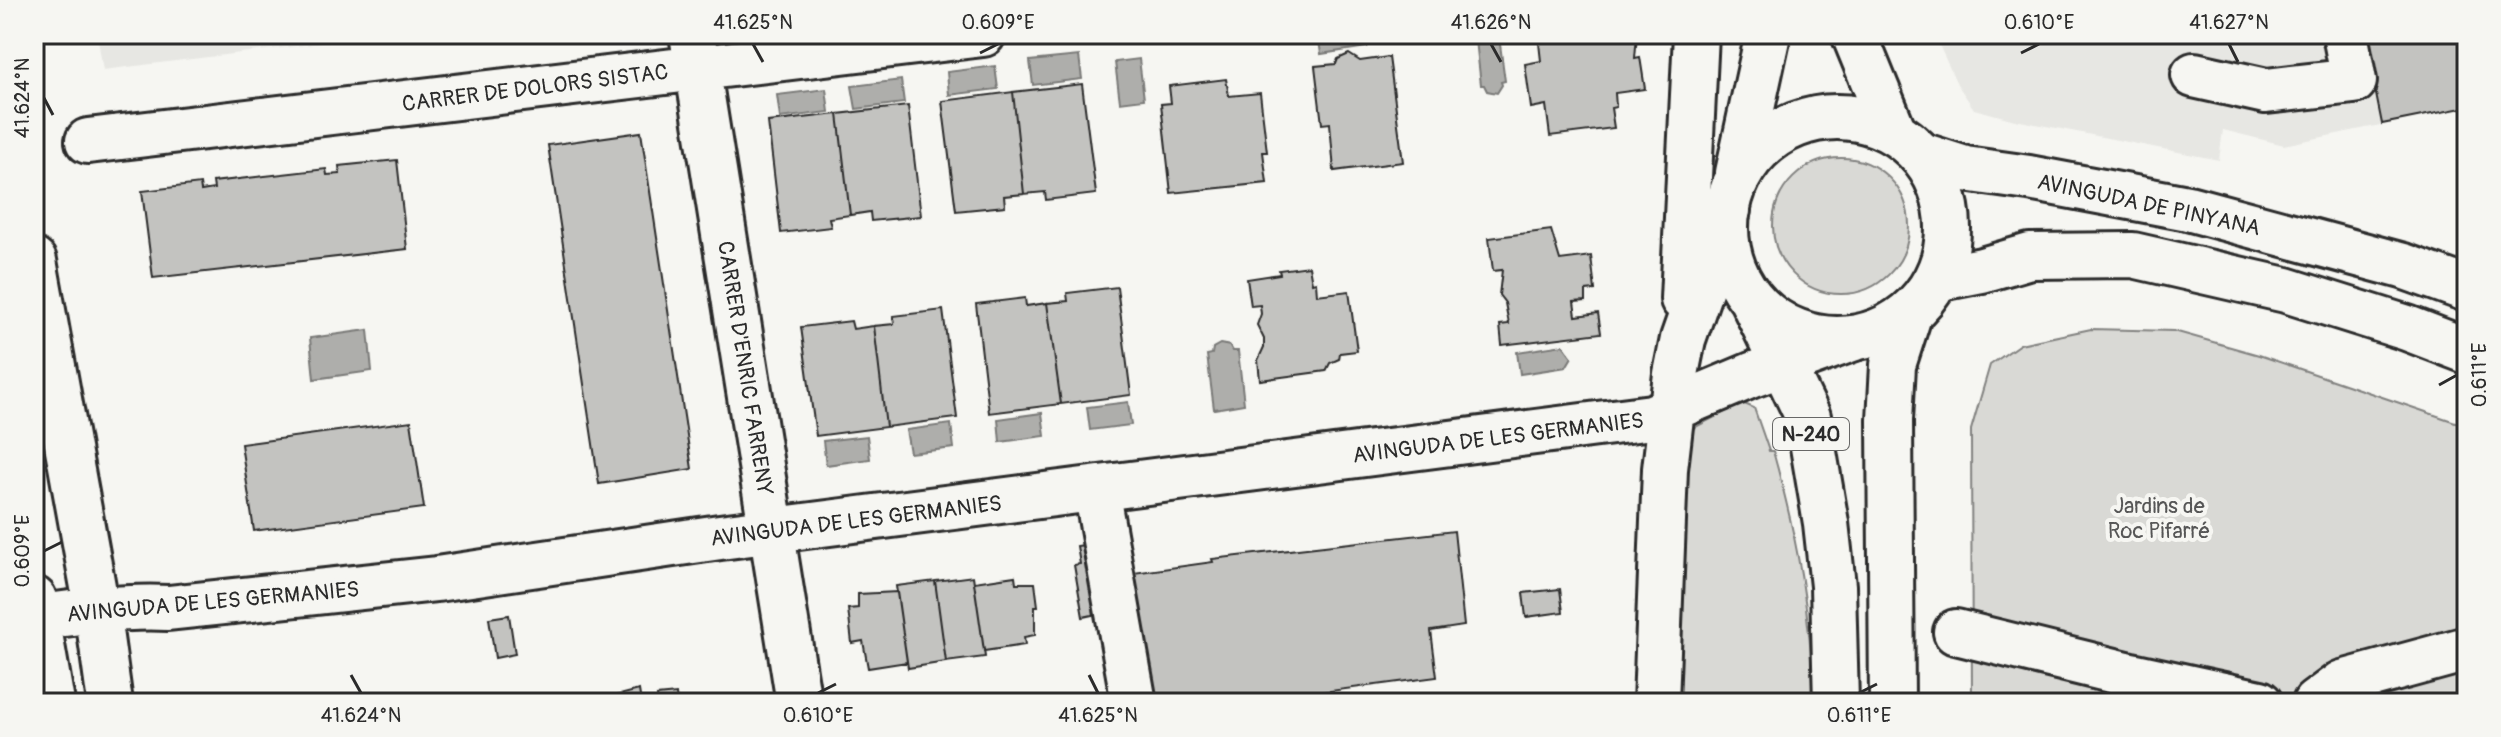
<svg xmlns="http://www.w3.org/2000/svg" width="2501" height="737" viewBox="0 0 2501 737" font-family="Pangolin,sans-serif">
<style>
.built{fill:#e7e7e3}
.green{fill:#d9d9d5;stroke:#828280;stroke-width:2}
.water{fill:#aeaeab;stroke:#7a7a78;stroke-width:2}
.building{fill:#c3c3c0;stroke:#2b2b2b;stroke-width:2}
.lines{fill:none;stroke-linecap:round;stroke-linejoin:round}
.minor-casing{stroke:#2b2b2b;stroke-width:50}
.major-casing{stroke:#2b2b2b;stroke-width:50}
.minor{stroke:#f6f6f2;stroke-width:44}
.major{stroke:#f6f6f2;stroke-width:44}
.ticks{fill:none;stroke:#2b2b2b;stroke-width:3}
.labels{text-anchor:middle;stroke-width:8;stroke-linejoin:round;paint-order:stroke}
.shield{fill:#f6f6f2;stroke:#686867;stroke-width:2}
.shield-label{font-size:20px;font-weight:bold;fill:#2b2b2b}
.street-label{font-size:22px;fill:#2b2b2b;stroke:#f6f6f2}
.park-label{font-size:22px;fill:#565656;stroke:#f6f6f2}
.neatline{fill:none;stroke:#2b2b2b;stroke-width:3}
.ticks-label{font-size:20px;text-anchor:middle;fill:#2b2b2b}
</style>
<rect width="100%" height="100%" fill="#f6f6f2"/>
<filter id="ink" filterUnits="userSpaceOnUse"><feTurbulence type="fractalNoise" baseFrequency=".0125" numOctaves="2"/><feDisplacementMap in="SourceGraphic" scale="16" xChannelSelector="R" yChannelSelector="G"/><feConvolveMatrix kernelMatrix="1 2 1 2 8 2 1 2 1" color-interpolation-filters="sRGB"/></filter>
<g filter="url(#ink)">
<path class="built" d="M97,34H394L103,70Z
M1934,34H2467V107L2284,145L2223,130L2219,160L2015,120L1974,109L1957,84Z"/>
<path class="green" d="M1773 226a68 68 0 1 1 136 0a68 68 0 1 1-136 0Z
M2091,329L2174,331L2259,355L2467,426V703H1972L1971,430L1990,365L2020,344Z
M1742,403L1754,408L1769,451H1773C1796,534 1812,616 1813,703H1665L1678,436Z"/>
<path class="water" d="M1318,34H1372L1371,41L1366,45L1367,47L1321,54Z
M1499,37L1505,81L1501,82L1502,85L1497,93L1487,91L1484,85H1481L1476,40Z
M1079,56L1082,79L1033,85L1030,61Z
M1139,59L1144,99L1120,102L1115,62Z
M995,66L998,89L949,95L947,72Z
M901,80L904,103L856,109L852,86Z
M826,89L829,112L780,118L777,95Z
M368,330L372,371L314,379L310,338Z
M1220,344L1230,346L1233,351H1238L1244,404L1214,409L1207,355L1212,354L1213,348Z
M1563,345L1572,357L1566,367L1520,374L1517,352Z
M1128,402L1131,425L1090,430L1087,407Z
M1042,413L1045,436L1000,442L998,419Z
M951,424L954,448L910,453L906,430Z
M867,436L870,459L826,465L823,441Z"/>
<path class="building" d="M1538,34H1637L1635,58L1640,57L1645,89L1615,93L1616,107L1611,108L1614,128L1550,136L1546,105L1531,108L1525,64L1541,61Z
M2364,34H2467V107L2382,124Z
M1349,54L1360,61L1389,57L1403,162L1334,171L1330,123L1322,124L1315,66L1336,64L1338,59Z
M1226,79L1229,96L1260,93L1267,152H1263L1267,183L1171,193L1161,104L1171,103L1169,86Z
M1082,84L1096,194L1046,200L1045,192L1024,194L1013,92Z
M1013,92L1024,194L1004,196L1005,206L956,211L942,101Z
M908,106L921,216L871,221L870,212L850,215L838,114Z
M838,114L850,215L829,218L831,227L781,233L768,122Z
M641,132L692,469L599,484L548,145Z
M397,160L407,249L153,278L142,191L200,184L201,191L214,189L213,182L326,169L327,175L340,174L339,166Z
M1551,230L1560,260L1591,256L1595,290L1586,291V301L1574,302L1576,316L1598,313L1601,333L1502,345L1500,325L1509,324L1505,303L1499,295L1502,270L1493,271L1489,238Z
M1309,266L1312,283L1316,282L1317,295L1349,291L1357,351L1340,353L1339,359L1330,363L1326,371L1260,380L1258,360L1264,347V339L1257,325L1261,314L1260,305L1251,306L1247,279L1280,274L1279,270Z
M1117,287L1131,395L1061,404L1047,303L1068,301L1067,293Z
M1025,298L1026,306L1047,303L1061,404L989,413L976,304Z
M943,310L957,418L886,427L874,326L894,324L893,316Z
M851,321L853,329L874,326L886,427L816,436L801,327Z
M411,421L424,508L254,531L241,444Z
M1454,531L1464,626L1431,631L1437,677L1307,694L1309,703H1151L1126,574L1213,562L1212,559Z
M1084,545L1097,614L1083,617L1074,565L1080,564L1077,546Z
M973,576L985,657L946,662L935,581Z
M1015,576L1016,583H1035L1038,606H1035V635L1024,637L1025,645L984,651L974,582Z
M935,581L946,662L908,668L896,586Z
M1560,589L1563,612L1526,617L1523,593Z
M897,592L907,662L868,668L863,641L852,643L848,609L858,608V594Z
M509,615L515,654L495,658L489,618Z
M639,690L641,703H613L612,697Z
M676,694L677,703H658L657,696Z"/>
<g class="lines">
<g class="minor-casing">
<path id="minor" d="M692,34L799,703
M2194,75L2266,91L2354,81L2345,34
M88,141L983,34
M1921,155L1965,169L2029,178L2188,208L2403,266L2467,289
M34,261L97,609L110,703
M1936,279L1982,270L2030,256L2133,255L2286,290L2407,328L2467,351
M1683,299L1696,34
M1096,489L1134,703
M34,599L52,703
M37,618C81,611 123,606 168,608L437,579L720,537L1652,417L1752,375L1854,338
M1956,632L2131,675
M1656,703L1665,469L1676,374L1683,339L1728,210
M2149,703L2131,675L2260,703
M2315,703L2342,683L2467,649"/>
</g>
<g class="major-casing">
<path id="major" d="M1854,34L1894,132
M1726 228a111 111 0 1 1 222 0a111 111 0 1 1-222 0Z
M1738,173L1768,34
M1752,300L1808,417L1826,523L1833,586L1836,703
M1892,703L1890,420L1893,365L1910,312"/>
</g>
<use href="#minor" class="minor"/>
<use href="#major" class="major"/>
</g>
</g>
<path class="ticks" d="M753,44L763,62M1491,44L1501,62M2229,44L2238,62M980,53L998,44M2021,53L2039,44M44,98L53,115M2439,385L2457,375M44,551L62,542M351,675L361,693M1089,675L1098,693M818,693L836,684M1859,693L1877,684"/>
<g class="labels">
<rect class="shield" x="1773" y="418" width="76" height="32" rx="6"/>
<g class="shield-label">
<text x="1811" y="441">N-240</text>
</g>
<g class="street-label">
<text transform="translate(535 87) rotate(-7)" y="8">CARRER DE DOLORS SISTAC</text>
<text transform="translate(2149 204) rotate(12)" y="8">AVINGUDA DE PINYANA</text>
<text transform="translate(746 368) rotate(81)" y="8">CARRER D'ENRIC FARRENY</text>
<text transform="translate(1498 437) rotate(-7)" y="8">AVINGUDA DE LES GERMANIES</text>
<text transform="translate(856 520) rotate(-7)" y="8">AVINGUDA DE LES GERMANIES</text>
<text transform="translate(213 601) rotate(-5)" y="8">AVINGUDA DE LES GERMANIES</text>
</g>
<g class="park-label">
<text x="2159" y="513">Jardins de<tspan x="2159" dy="25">Roc Pifarré</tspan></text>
</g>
</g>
<rect width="2501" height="737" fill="none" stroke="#f6f6f2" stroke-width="88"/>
<rect x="44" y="44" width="2413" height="649" class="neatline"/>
<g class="ticks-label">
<text x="753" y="29">41.625°N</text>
<text x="998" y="29">0.609°E</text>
<text x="1491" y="29">41.626°N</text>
<text x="2039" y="29">0.610°E</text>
<text x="2229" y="29">41.627°N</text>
<text transform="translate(22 98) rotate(-90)" y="7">41.624°N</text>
<text transform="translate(2479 375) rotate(-90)" y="7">0.611°E</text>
<text transform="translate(22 551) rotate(-90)" y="7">0.609°E</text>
<text x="361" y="722">41.624°N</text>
<text x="818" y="722">0.610°E</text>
<text x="1098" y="722">41.625°N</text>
<text x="1859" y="722">0.611°E</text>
</g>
</svg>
